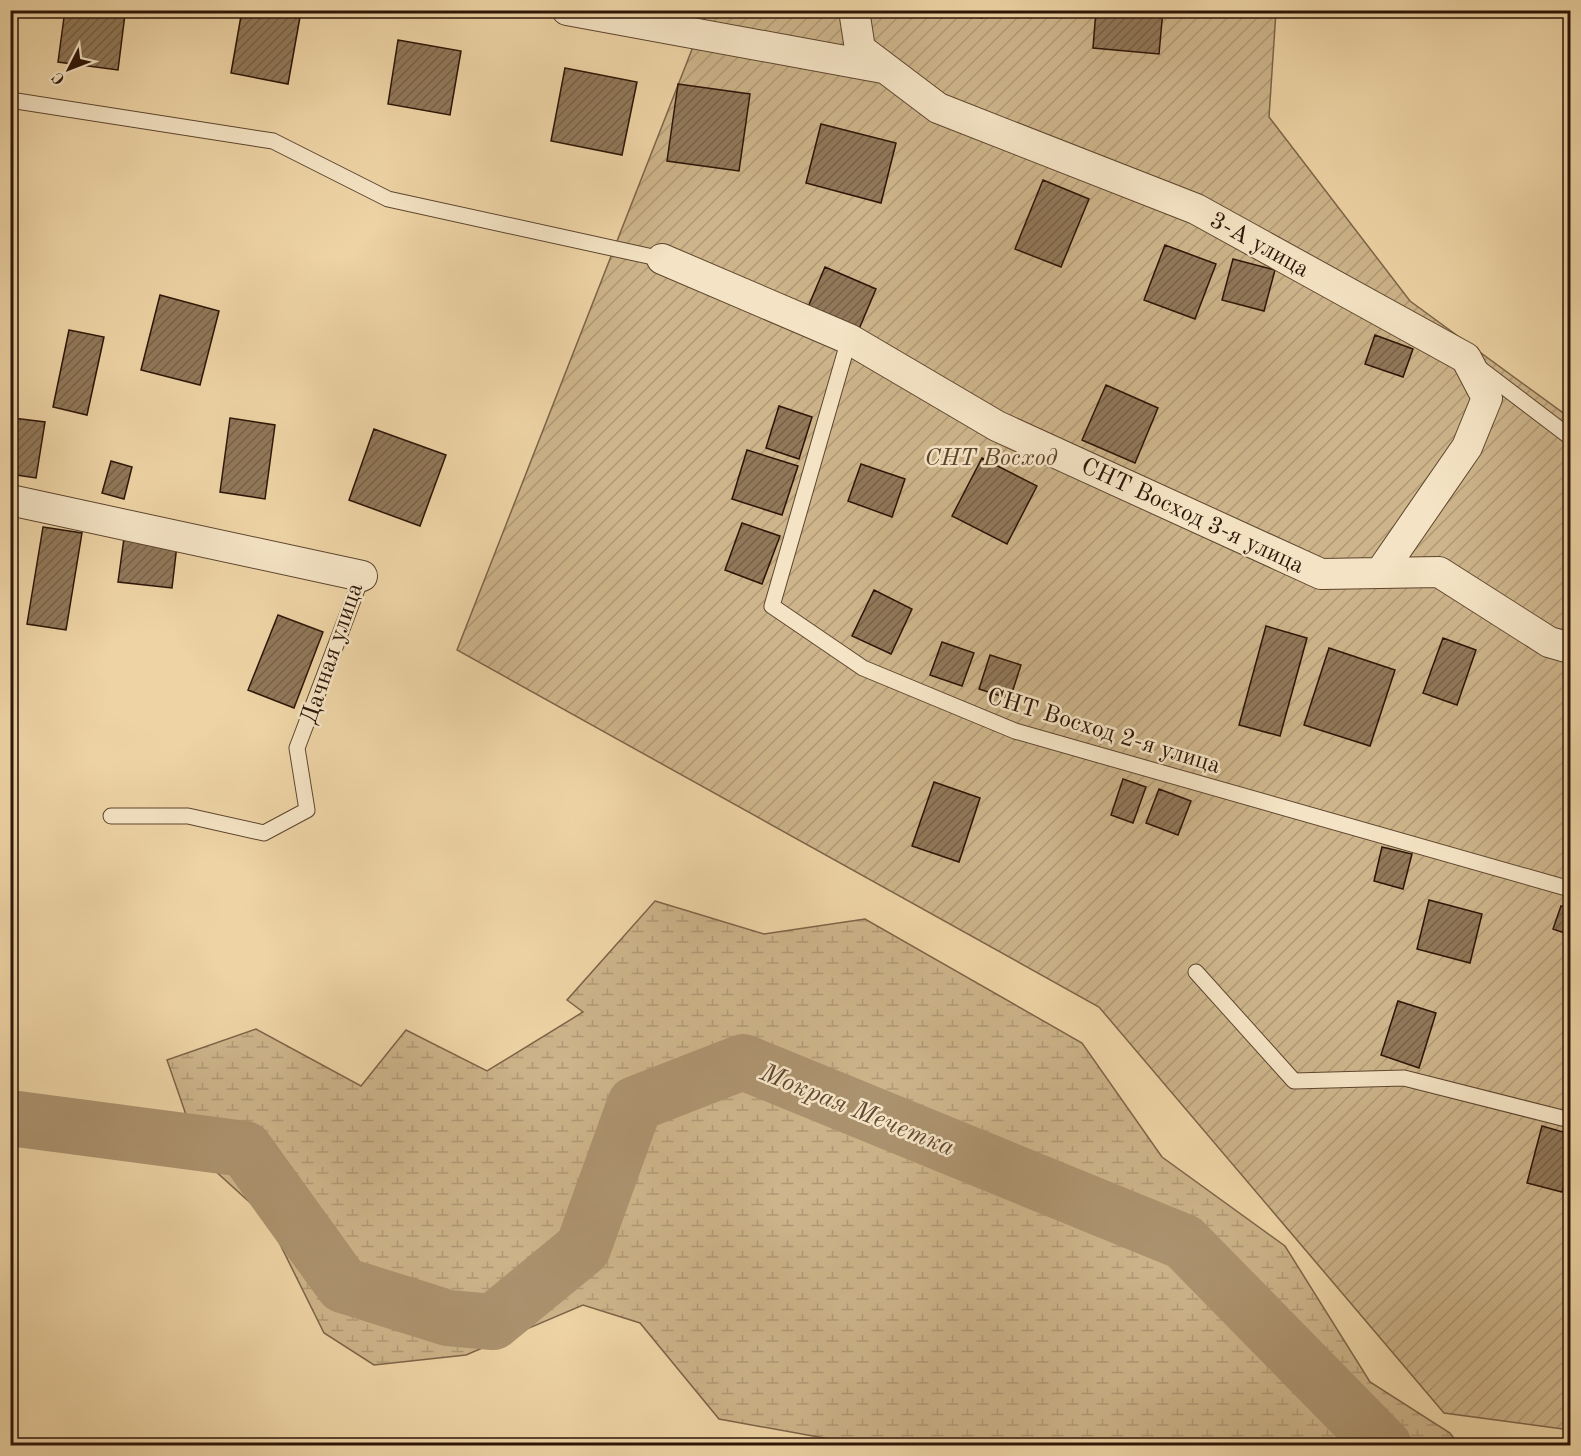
<svg xmlns="http://www.w3.org/2000/svg" width="1581" height="1456" viewBox="0 0 1581 1456" font-family="'Old Standard TT',serif">
<style>
.wetland{fill:url(#wetland-marsh);stroke:#7d6448;stroke-width:1.5}
.garden{fill:url(#garden-furrows);stroke:#7d6448;stroke-width:1.5}
.lines{fill:none;stroke-linecap:round;stroke-linejoin:round}
.river{stroke:#ac936f;stroke-width:56}
.building{fill:url(#building-hatch);stroke:#2d1507;stroke-width:1.5}
.service-casing{stroke:#5d452e;stroke-width:17}
.minor-casing{stroke:#5d452e;stroke-width:32}
.service{stroke:#f4e3c4;stroke-width:15}
.minor{stroke:#f4e3c4;stroke-width:30}
.labels{text-anchor:middle;stroke-width:5;stroke-linejoin:round;paint-order:stroke}
.street-label{font-size:24px;fill:#2d1507;stroke:#f4e3c4}
.park-label{font-size:24px;font-style:italic;fill:#5d452e;stroke:#f4e3c4}
.water-label{font-size:26px;font-style:italic;fill:#604731;stroke:#f4e3c4}
</style>
<defs>
<pattern id="wetland-marsh" width="20" height="14" patternUnits="userSpaceOnUse" patternTransform="scale(1.5)"><rect width="20" height="14" fill="#cdb48a"/><path d="M1 5h8M5 5V1M11 12h8M15 12V8" fill="none" stroke="#b09a76"/></pattern>
<pattern id="garden-furrows" width="10" height="10" patternUnits="userSpaceOnUse" patternTransform="scale(1.5)"><rect width="10" height="10" fill="#cdb48a"/><path d="M-1 1l2-2M0 10L10 0M9 11l2-2" fill="none" stroke="#b09a76"/></pattern>
<pattern id="building-hatch" width="6" height="6" patternUnits="userSpaceOnUse" patternTransform="scale(1.5)"><rect width="6" height="6" fill="#917859"/><path d="M-1 1l2-2M0 6l6-6M5 7l2-2" fill="none" stroke="#776148"/></pattern>
</defs>
<rect width="100%" height="100%" fill="#eed4a5"/>
<filter id="stains"><feTurbulence type="fractalNoise" baseFrequency=".00333" numOctaves="4"/><feColorMatrix values="0 0 0 0 .2 0 0 0 0 .09 0 0 0 0 .02 0 0 0 .5 -.17"/></filter>
<radialGradient id="worn" r=".72"><stop offset=".6" stop-color="#630" stop-opacity="0"/><stop offset="1" stop-color="#630" stop-opacity=".3"/></radialGradient>
<path class="wetland" d="M655,901L764,934L865,919L1082,1043L1162,1157L1285,1246L1370,1382L1450,1433L1459,1445L868,1446L719,1419L640,1323L583,1305L466,1355L374,1365L324,1333L267,1218L201,1158L167,1060L256,1029L361,1086L406,1030L487,1071L583,1012L567,1000Z"/>
<path class="garden" d="M707,11H1276L1269,117L1410,301L1570,418V1430L1444,1413L1099,1007L457,650Z"/>
<g class="lines">
<path class="river" d="M10,1118L245,1149L343,1285L448,1318L493,1322L583,1248L635,1104L743,1062L1184,1242L1384,1446"/>
</g>
<path class="building" d="M65,10H101L125,14L118,70L58,62Z
M242,10H268L300,17L288,84L231,73Z
M950,10H984L982,18Z
M1096,10H1163L1159,54L1093,48Z
M398,40L461,51L450,115L388,104Z
M565,68L637,82L622,155L551,141Z
M678,84L750,94L739,171L667,161Z
M821,124L896,143L881,203L806,183Z
M1043,180L1089,199L1061,267L1015,249Z
M1165,245L1216,264L1195,319L1144,300Z
M1233,259L1275,270L1264,311L1222,300Z
M825,267L876,289L859,329L808,307Z
M160,295L219,311L200,385L141,370Z
M69,330L104,337L87,415L53,407Z
M1375,335L1413,349L1403,377L1365,364Z
M1106,385L1158,408L1135,463L1082,440Z
M779,406L812,417L799,459L766,448Z
M13,418L45,422L36,478L10,474V432Z
M230,418L275,425L265,499L220,492Z
M374,429L446,455L420,526L349,500Z
M747,450L798,466L782,515L732,499Z
M982,458L1037,486L1007,544L952,516Z
M111,461L132,467L124,499L102,493Z
M861,464L905,479L892,517L848,501Z
M742,523L780,536L762,584L725,570Z
M43,527L82,533L66,630L27,624Z
M124,538L177,545L172,588L118,582Z
M874,590L912,609L891,654L852,636Z
M278,615L323,632L294,708L248,690Z
M1266,626L1307,638L1280,736L1239,725Z
M1443,638L1476,650L1457,705L1423,693Z
M942,642L974,653L962,686L930,675Z
M1329,648L1395,670L1370,746L1304,725Z
M990,655L1021,665L1010,699L979,689Z
M1123,779L1146,787L1133,823L1111,815Z
M934,782L980,798L959,862L912,846Z
M1159,789L1191,801L1178,835L1146,823Z
M1382,847L1412,854L1403,889L1374,881Z
M1429,900L1482,914L1470,963L1417,949Z
M1561,906L1570,909V935L1553,929Z
M1398,1001L1436,1013L1419,1068L1381,1055Z
M1542,1126L1570,1134V1161L1562,1192L1527,1183Z"/>
<g class="lines">
<g class="service-casing">
<path id="service" d="M10,100L273,141L388,199L662,259
M849,339L772,606L863,668L1015,731L1570,889
M1478,367L1570,437
M111,816H188L264,833L307,810L297,748L362,576
M1196,972L1294,1081L1404,1078L1570,1120"/>
</g>
<g class="minor-casing">
<path id="minor" d="M567,10L883,68
M854,10L860,49L938,108L1196,209L1466,358L1487,398L1467,447L1380,573
M662,259L849,339L997,426L1321,574L1439,572L1549,642L1570,648
M10,500L362,576"/>
</g>
<use href="#service" class="service"/>
<use href="#minor" class="minor"/>
</g>
<g class="labels">
<g class="street-label">
<text transform="translate(1260 244) rotate(29)" y="8">3-А улица</text>
<text transform="translate(1193 515) rotate(25)" y="8">СНТ Восход 3-я улица</text>
<text transform="translate(331 653) rotate(-71)" y="8">Дачная улица</text>
<text transform="translate(1104 730) rotate(17)" y="8">СНТ Восход 2-я улица</text>
</g>
<g class="park-label">
<text x="991" y="465">СНТ Восход</text>
</g>
<g class="water-label">
<text transform="translate(858 1109) rotate(22)" y="9">Мокрая Мечетка</text>
</g>
</g>
<rect width="1581" height="1456" fill="none" stroke="#eed4a5" stroke-width="36"/>
<rect x="12" y="12" width="1557" height="1432" fill="none" stroke="#2d1507" stroke-width="3"/>
<rect x="18" y="18" width="1545" height="1420" fill="none" stroke="#2d1507" stroke-width="1.5"/>
<g transform="translate(69 69) rotate(228)" stroke="#f4e3c4" stroke-width="4.5" paint-order="stroke">
<path d="M0-4.5L10 22L0 15L-10 22Z" fill="#2d1507"/>
<text y="-9" font-size="16" font-weight="bold" text-anchor="middle" fill="#2d1507">С</text>
</g>
<rect width="100%" height="100%" filter="url(#stains)"/>
<rect width="100%" height="100%" fill="url(#worn)"/>
</svg>
